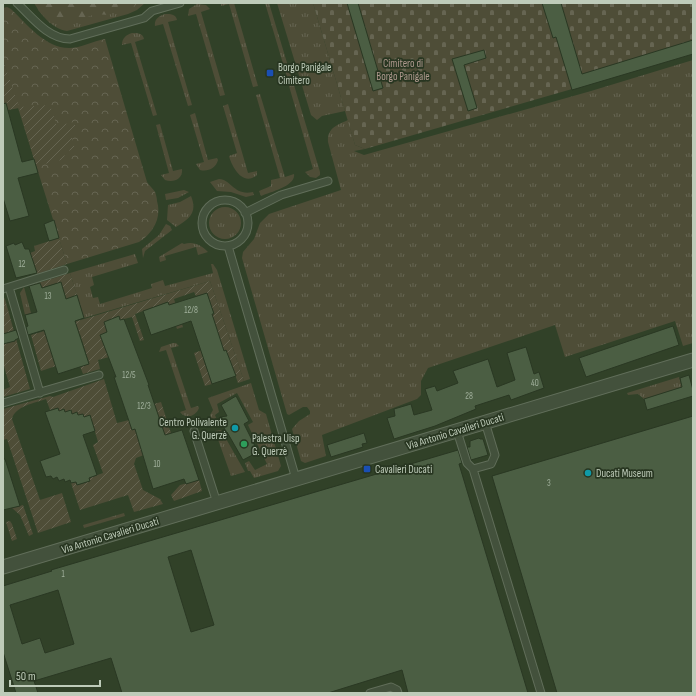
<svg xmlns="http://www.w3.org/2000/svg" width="696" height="696" viewBox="0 0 696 696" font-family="'Sofia Sans Condensed',sans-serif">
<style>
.grass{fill:url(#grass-tufts)}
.forest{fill:url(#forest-firs)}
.cemetery{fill:url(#cemetery-stones)}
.park{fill:url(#park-crowns)}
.garden{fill:url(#garden-furrows)}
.building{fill:#4b5e43;stroke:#2a3823;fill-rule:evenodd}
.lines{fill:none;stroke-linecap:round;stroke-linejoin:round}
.service-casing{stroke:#616e5a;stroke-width:9}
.minor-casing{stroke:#616e5a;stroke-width:15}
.service{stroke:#43513c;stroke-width:7}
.minor{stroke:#43513c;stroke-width:13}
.transit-dot{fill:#1a4fb4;stroke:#283621;stroke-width:1.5}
.culture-dot{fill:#0f9aa8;stroke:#283621;stroke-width:1.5}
.leisure-dot{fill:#2e9e5b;stroke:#283621;stroke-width:1.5}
.labels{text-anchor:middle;stroke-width:3.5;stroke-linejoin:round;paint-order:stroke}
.number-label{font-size:9px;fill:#a1b09c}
.park-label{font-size:11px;fill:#ae998e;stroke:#283621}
.poi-label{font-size:11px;fill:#becbb9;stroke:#283621;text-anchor:start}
.street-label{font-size:11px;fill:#becbb9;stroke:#283621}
</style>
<defs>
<pattern id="grass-tufts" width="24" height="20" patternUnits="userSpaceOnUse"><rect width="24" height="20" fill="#4e4d37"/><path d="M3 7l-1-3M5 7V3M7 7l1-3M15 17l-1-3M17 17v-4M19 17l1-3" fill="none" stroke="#666552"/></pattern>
<pattern id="forest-firs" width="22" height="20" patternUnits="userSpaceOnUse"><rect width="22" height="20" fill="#4e4d37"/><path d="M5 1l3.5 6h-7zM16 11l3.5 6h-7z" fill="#666552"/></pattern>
<pattern id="cemetery-stones" width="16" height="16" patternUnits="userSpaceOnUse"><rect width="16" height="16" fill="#4e4d37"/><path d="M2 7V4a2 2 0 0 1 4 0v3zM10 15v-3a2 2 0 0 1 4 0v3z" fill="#666552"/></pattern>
<pattern id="park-crowns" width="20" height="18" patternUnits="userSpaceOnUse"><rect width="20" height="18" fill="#4e4d37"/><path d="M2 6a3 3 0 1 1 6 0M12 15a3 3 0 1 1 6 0" fill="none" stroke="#666552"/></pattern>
<pattern id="garden-furrows" width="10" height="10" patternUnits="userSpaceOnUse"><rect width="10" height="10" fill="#4e4d37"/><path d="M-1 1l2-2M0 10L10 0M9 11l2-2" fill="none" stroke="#666552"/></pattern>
</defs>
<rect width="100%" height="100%" fill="#314128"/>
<path class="grass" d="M34,3H145L137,10L128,14L67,31C53,29 41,15 34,3Z
M221,3H234L258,86L253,87L229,4L221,6Z
M265,3H269L291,76L287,77Z
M277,3H313L345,111L322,116L317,120L311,115Z
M197,4L206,5L210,9L201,12L225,95L220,96L196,14L188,16L189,9Z
M165,14C170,14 176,14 177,20L168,22L192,105L188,106L163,24L155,26C154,19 159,16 165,14Z
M132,33C137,33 143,33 144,39L135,42L157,115L153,116L131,43L122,45C122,38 126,35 132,33Z
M693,60V343L683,346L675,321L565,357L555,325L428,368L421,381V395L417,399L322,435L326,456L305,463L301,461L292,429L299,421L310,414V411L307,407H303L289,415L287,414L242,258L243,252L254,239L260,223L269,214L341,190L328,142C327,128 337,125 348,120L355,145L365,149L354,151L364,155L591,91Z
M294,85L320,172V175L316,178L310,177L305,172L313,169L289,86Z
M260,94L285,177L294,174C296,186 271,192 261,196L259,191L271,186V180L280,178L256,95Z
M228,104L248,173L257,171V175C243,187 232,167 229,156L237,153L223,106Z
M195,113L208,160L217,158L218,160C216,168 208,172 200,170L196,164L204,162L190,115Z
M160,124L173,171L182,169C183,179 174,183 165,180L161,175L169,173L156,125Z
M219,179C232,180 234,196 253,192L254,195L246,197L231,192L217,191L210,182Z
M184,190L189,192L178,198L166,200L165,194Z
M191,196C198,213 189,219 176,227L167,220L168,205L180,202Z
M209 223a16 16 0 1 1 32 0a16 16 0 1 1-32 0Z
M166,224L170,226L172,230L145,251L143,258L142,249L159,235Z
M182,243L184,244C194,241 201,245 208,252L198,255L196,247L165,256L166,260L160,262L159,257Z
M135,254L138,263L92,277L94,285L90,287L93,298L98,297L100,304L152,288L151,284L163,280L165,286L213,273L211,264H213L217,270L250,379L244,381L210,281L84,318L70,273Z
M24,287L31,313L25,315L20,293Z
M173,343H176L179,346L171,348L191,408L198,406L199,408C196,416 186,420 180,412L186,410L166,350L159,352L161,347Z
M679,377L682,387L644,399L638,394L628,395L627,393Z
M251,383L259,410L266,414L281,466L278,471L254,478L250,471H248L245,463L249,461L255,470L267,464L248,425L253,422L237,393L217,404L219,412L215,415L218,423L214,425L210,415L213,410L208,398Z
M221,430L245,472L231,476L215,431Z
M124,513L125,516L84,528L83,525Z"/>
<path class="forest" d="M37,3H137L132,10L124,9L118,6L115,11L109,15L96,14L75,21L66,19L50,23L38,10Z"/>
<path class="cemetery" d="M313,3H693V54L365,149L355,145Z"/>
<path class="park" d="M7,7L11,9C27,24 45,48 69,48C81,48 93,41 105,39L147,182C149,185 153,189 155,192C156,194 157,199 157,201C162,218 153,233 139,242L67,264L3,60V8Z"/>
<path class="garden" d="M3,60L19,107L50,105L57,126L74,122L77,132L71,134L75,149L64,152L65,159L36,166L19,108L3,111Z
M59,238L67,264L37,274L30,253L35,251L34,246Z
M70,273L77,295L66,299L61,282L30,291L29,286Z
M210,281L244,381L238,383L226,350L203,358L212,384L205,386L194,353L220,344L212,314L214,313L207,293L196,296L194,292L174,299L183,327L177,329L167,302L135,314L144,340L140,341L132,317L120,320L119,316L104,322L107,332L109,357L98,360L100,369L83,374L80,366L89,363L80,334L49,344L56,366L41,371L31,335Z
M3,296L5,299L30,389L3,397V390L10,387L3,363V344L15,341L13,331L3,334Z
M104,379L117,423L129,420L132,430L160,421L154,404L161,402L171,433L140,443L144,455L136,458L134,464L143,490L160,499L163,504L134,512L128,495L80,510L71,483L76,482L78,485L90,481L89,478L103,473L93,445L98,442L90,415L84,417L83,414L78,415L77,412L72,414L71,410L65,412L64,409L59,411L58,408L50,410L46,399C35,403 15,406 12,419L40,500L62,493L71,522L38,533L7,439L3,440V409L50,396L53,397Z
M199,480L202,491L174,501L171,495L180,485Z
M23,505L33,534L29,536L20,515L12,508Z
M10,521L12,524L17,539L12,541L6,522Z"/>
<path class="building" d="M347,3H358L383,88L373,91Z
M542,3H561L582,74L693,40V54L572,90L556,37L553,38Z
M484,50L486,58L464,65L477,108L468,111L452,59Z
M6,103L22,162L34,159L38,173L18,178L29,216L10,221L3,198V104Z
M54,220L59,238L49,241L44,224Z
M22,242L25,249H29L37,273L16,278L6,246L14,243L15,245Z
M61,282L66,299L77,295L84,318L75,321L89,364L58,374L44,330L28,335L26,327L28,326L25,315L37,312L29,286L40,283L42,288Z
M207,293L214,314H212L224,351L226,350L236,376L212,384L191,321L151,335L143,311L168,302L169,305Z
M119,316L120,320L124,319L149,385H148L165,435L182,430L199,480L186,484L184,479L153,489L135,429L132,430L114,377H116L100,335L107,332L104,322Z
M673,326L679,345L586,377L579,358Z
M16,330L19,338L15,340V341L3,344V334Z
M526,347L534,374L539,372L544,388L511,400L509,395L475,406L476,409L435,426L394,439L387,418L395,416L394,409L411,404L414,415L432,410L425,389L435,386L437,391L458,383L453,371L488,359L497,387L515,380L507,353Z
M689,375L693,390V396L647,410L644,399L682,387L680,378Z
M236,396L249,421L244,424L258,452L243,460L227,432L226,433L220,417L227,416L221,405Z
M58,408L59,411L64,409L65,412L71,410L72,414L77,412L78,415L83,414L84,417L90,415L95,431L83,435L97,475L89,478L90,481L77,485L76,482L71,483L70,480L65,482L64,479L59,481L57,477L53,479L51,476L46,477L40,461L60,454L45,412Z
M693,416V693H557L492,476Z
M364,433L367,443L362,444L363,447L331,457L327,445Z
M479,438L480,439H483L488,455L471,460L467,447H470V441Z
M458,450L462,463L459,464L528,693H408L402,670L328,693H122L111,658L34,681L38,693H16L3,652V586L52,571L51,570ZM191,550L214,625L191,632L168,557ZM58,590L74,644L45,653L40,638L22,644L10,605Z
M3,459H5L20,506L3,510Z"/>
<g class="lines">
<g class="service-casing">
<path id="service" d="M17,3C32,17 48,39 70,39L144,18L152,11L180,3
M202 223a23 23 0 1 1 46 0a23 23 0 1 1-46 0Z
M245,213L281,195L328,181
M228,246L296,479
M9,287L40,393
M3,289L64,270
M3,403L99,375
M194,431L217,503
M457,431L467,463L473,469L541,693
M473,469L491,464L495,455L485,422
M370,693L391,687L397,690L398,693"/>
</g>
<g class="minor-casing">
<path id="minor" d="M3,567L693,360"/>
</g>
<use href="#service" class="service"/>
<use href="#minor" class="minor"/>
</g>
<g class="transit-dot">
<rect x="266" y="69" width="8" height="8" rx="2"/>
<rect x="363" y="465" width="8" height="8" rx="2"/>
</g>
<g class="culture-dot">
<circle cx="235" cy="428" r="4"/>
<circle cx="588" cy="473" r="4"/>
</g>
<circle class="leisure-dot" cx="244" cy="444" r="4"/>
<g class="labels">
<g class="number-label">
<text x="22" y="267">12</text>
<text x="48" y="299">13</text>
<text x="191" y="313">12/8</text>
<text x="129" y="378">12/5</text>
<text x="535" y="386">40</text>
<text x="469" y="399">28</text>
<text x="144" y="409">12/3</text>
<text x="157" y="467">10</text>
<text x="549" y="486">3</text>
<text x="63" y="577">1</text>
</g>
<g class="park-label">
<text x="403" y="67">Cimitero di<tspan x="403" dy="13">Borgo Panigale</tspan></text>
</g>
<g class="poi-label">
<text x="278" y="71">Borgo Panigale<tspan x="278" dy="13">Cimitero</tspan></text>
<text x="227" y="426" text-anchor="end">Centro Polivalente<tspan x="227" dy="13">G. Querzè</tspan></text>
<text x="252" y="442">Palestra Uisp<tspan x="252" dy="13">G. Querzè</tspan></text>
<text x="375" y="473">Cavalieri Ducati</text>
<text x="596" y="477">Ducati Museum</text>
</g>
<g class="street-label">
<text transform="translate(455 431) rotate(-17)" y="4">Via Antonio Cavalieri Ducati</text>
<text transform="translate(110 535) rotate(-17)" y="4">Via Antonio Cavalieri Ducati</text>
</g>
</g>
<rect width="696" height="696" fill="none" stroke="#becbb9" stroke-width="8"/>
<path d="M10 680v6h90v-6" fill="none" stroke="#becbb9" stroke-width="2"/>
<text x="16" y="680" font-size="12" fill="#becbb9" stroke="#283621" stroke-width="3" paint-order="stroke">50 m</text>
</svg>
